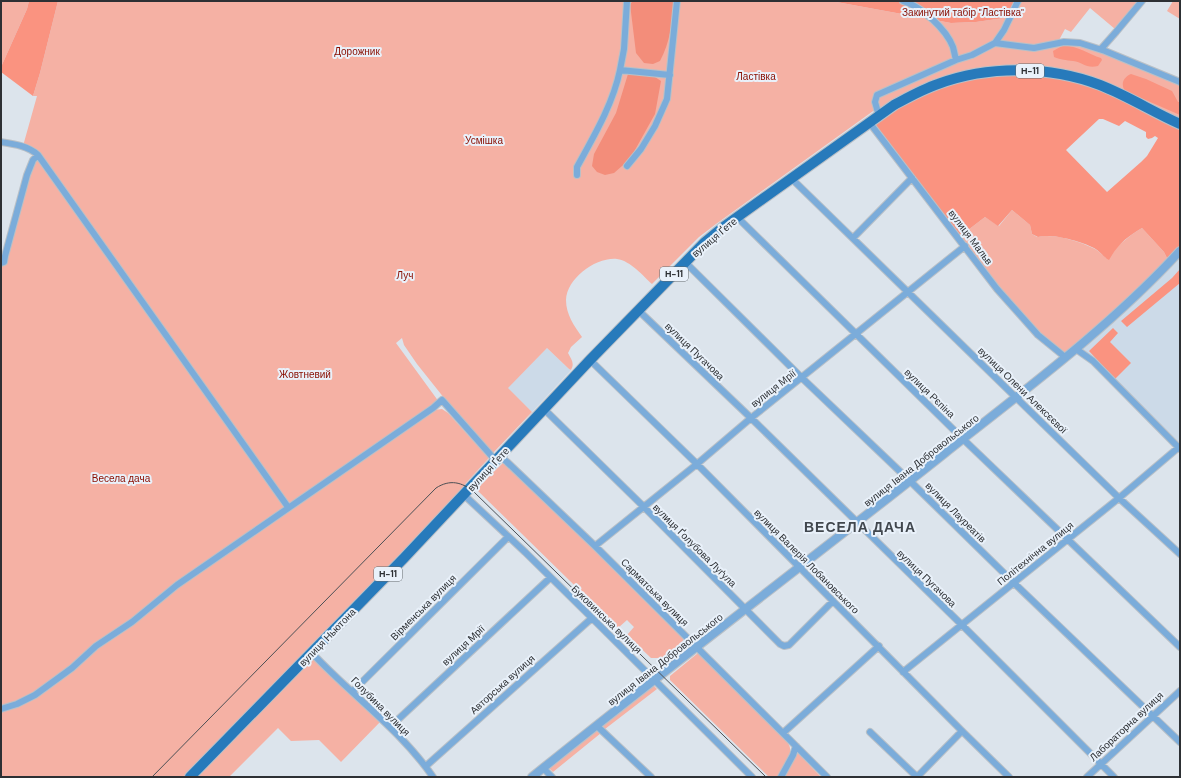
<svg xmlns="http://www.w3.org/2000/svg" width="1181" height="778" viewBox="0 0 1181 778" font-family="'DM Sans',sans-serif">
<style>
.built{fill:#ccdae8}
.green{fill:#f5b1a4}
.forest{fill:#fa9380;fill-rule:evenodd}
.water{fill:#f38d7a}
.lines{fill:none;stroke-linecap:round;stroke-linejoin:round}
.minor-casing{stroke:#b9c0c7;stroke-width:8}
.tertiary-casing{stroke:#b9c0c7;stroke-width:10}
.primary-casing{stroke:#b9c0c7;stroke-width:12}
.minor{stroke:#7bacda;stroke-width:6}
.tertiary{stroke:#7bacda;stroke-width:8}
.primary{stroke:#277abb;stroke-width:10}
.tram{stroke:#4c5055;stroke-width:1}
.labels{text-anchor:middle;stroke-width:4;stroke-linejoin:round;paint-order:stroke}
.shield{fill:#e9f1fa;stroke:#656a6f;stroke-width:1}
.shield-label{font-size:9px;font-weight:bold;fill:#2d3034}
.park-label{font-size:10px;fill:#890d00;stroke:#e9f1fa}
.street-label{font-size:10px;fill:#2d3034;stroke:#e9f1fa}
.district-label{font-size:14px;font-weight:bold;letter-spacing:1px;fill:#41474e;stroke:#e9f1fa}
</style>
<rect width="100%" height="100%" fill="#dce4ec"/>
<path class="built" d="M1180,251V449L1076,349Z
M547,348L569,369L571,370L532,412L507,388Z"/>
<path class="green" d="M1,1H29L27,9L1,67Z
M58,1H831L951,23L976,22L1011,17L1018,1H1138L1115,29L1090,8L1071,32L1065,29L1058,42H1072L1180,82V124L1170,119L879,116L876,109L716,224L699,237L652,284C643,276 631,261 617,259C596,257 567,278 566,300C566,314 574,326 582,337L571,347L568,353C571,359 575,363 571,370L569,369L547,348L508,388L532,412L493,453L472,433L417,364L404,345L402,338L396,343L439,402L434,410L442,409L448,413L488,457V459L466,483L461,493L185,777H1V263L36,157L23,146L37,96H33L40,73Z
M1173,1H1180V19L1167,11Z
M1012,210L1030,225L1032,234L1037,237C1053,233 1079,241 1093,248C1098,250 1102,255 1106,258C1117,247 1128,236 1142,228L1164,252L1169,262L1065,357L1038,335L959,237L985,217L999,226Z
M504,462L506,463L682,636L683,639L682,647L670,658H651L627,635L634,627L627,620L618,628L478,491V487Z
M698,653L788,743C795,754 784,766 779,777H769L670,680V676Z
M314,655L382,720L341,762L319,740L291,741L278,728L229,777H195Z
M654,686L657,689L605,729L603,726Z
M598,729L601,733L553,772L549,768Z
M797,754H799L821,777H783Z"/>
<path class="forest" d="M29,1H58L40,73L33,96L1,72V67L27,9Z
M831,1H1018L1011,17L976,22L951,23Z
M1062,46C1077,45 1088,54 1101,58L1102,60L1098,66C1086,69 1083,62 1073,61C1066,60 1061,60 1054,57L1053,51Z
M981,73L1076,77L1180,124V251L1169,262L1164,252L1142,228C1127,237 1118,244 1109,260C1103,257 1100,251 1094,248C1081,241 1051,233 1038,237L1032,234L1030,225L1012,210L998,226L985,217L959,237L869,122L894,105ZM1099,119H1103L1119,126L1125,121L1146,132V137L1148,139L1152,138L1155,136L1158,138L1147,156L1141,162L1107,192L1066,150Z
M1131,74L1146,79L1172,91L1178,102H1180V115L1125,91C1120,83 1124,77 1131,74Z
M1180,269V283L1127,327L1121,321L1172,278Z
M1113,328L1118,333L1110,342L1131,363L1115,379L1089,351Z"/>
<path class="water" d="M633,1H675C672,22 670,43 660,61L653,64L644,63L636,53L630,4Z
M628,74L655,77L661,81L655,114L630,159L614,173L605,175L597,172L592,166L594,154L616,113Z"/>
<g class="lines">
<g class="minor-casing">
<path id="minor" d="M627,1L624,49L620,70L670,75
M903,1C922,7 946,29 953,47C954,51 955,56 956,60
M995,43L1034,48L1064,42L1080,43L1105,51L1180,82
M1101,49L1116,32L1142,1
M879,116L875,102L877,95L956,60L972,55L995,43L1004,30L1018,1
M869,122L997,289L1038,335L1065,357
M1,142C14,144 28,146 38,155L288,507
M627,166L641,149L655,126L667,99L677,1
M577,175V167C594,136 613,104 620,70
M792,179L1119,498L1180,554
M737,217L963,439L1180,647
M853,238L912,178
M685,262L802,378L910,481L1014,583L1180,742
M1,263L4,262L5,256L27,175L33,160L38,155
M639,311L751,418L962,625L1114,777
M1076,349L1093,361L1180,449
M590,360L697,464L962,731L1009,777
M544,409L644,507L780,644L784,646L789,645L833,601
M500,456L507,462L595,546L827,777
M464,495L525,552L592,618L752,777
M595,546L697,464L751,418L965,246
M312,653C351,695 400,729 433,777
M903,672L1119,498L1179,447
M352,692L508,537
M1,709L17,704L35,695L72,668L96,646L132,622L177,585L433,408L442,400L496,461
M597,726L651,777
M390,727L550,578
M870,732L917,777L962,731
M783,733L879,646
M426,766L592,618
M543,768L552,777
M781,777L793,755L796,746
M1087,777L1180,691"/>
</g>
<g class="tertiary-casing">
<path id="tertiary" d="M532,777C668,667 808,562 945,453C1026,389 1110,327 1180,251"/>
</g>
<g class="primary-casing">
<path id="primary" d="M190,777L404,558L590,360L705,242L722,228L894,105C909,97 923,89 938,84C989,65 1050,66 1100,85C1128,96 1153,112 1180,124"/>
</g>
<use href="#minor" class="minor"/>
<use href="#tertiary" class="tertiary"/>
<use href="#primary" class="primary"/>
<path class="tram" d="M152,777L436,488C450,479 462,482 474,492L766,777"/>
</g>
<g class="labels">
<g class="shield">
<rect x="1016" y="64" width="28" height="14" rx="3"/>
<rect x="660" y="267" width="28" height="14" rx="3"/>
<rect x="374" y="567" width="28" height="14" rx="3"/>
</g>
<g class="shield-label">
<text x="1030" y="74">Н-11</text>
<text x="674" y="277">Н-11</text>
<text x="388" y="577">Н-11</text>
</g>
<g class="park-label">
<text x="963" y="16">Закинутий табір "Ластівка"</text>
<text x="357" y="55">Дорожник</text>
<text x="756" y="80">Ластівка</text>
<text x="484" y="144">Усмішка</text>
<text x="405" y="279">Луч</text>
<text x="305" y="378">Жовтневий</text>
<text x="121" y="482">Весела дача</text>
</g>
<g class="street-label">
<text transform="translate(714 237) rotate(-40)" y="4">вулиця Ґете</text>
<text transform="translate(971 237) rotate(53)" y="4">вулиця Мальв</text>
<text transform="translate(695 351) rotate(44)" y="4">вулиця Пугачова</text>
<text transform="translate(773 388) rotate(-38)" y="4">вулиця Мрії</text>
<text transform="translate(1023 390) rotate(44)" y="4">вулиця Олени Алексєєвої</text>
<text transform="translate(930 393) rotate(44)" y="4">вулиця Рєпіна</text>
<text transform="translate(921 460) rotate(-38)" y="4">вулиця Івана Добровольського</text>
<text transform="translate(488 469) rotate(-47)" y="4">вулиця Ґете</text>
<text transform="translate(956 512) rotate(45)" y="4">вулиця Лауреатів</text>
<text transform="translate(695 545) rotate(45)" y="4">вулиця Ґолубова Луґула</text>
<text transform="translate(1035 553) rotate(-39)" y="4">Політехнічна вулиця</text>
<text transform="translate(807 561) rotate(45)" y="4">вулиця Валерія Лобановського</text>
<text transform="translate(927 578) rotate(44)" y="4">вулиця Пугачова</text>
<text transform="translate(655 592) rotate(45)" y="4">Сарматська вулиця</text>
<text transform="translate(423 607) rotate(-45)" y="4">Вірменська вулиця</text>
<text transform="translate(607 619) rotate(44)" y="4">Буковинська вулиця</text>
<text transform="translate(327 637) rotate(-46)" y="4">вулиця Ньютона</text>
<text transform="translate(463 645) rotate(-43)" y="4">вулиця Мрії</text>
<text transform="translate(665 659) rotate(-38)" y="4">вулиця Івана Добровольського</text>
<text transform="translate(502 684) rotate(-42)" y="4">Авторська вулиця</text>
<text transform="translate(381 706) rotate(45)" y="4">Голубина вулиця</text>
<text transform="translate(1126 726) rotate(-43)" y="4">Лабораторна вулиця</text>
</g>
<g class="district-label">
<text x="860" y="532">ВЕСЕЛА ДАЧА</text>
</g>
</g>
<rect width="1181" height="778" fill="none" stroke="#2d3034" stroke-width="4"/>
</svg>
